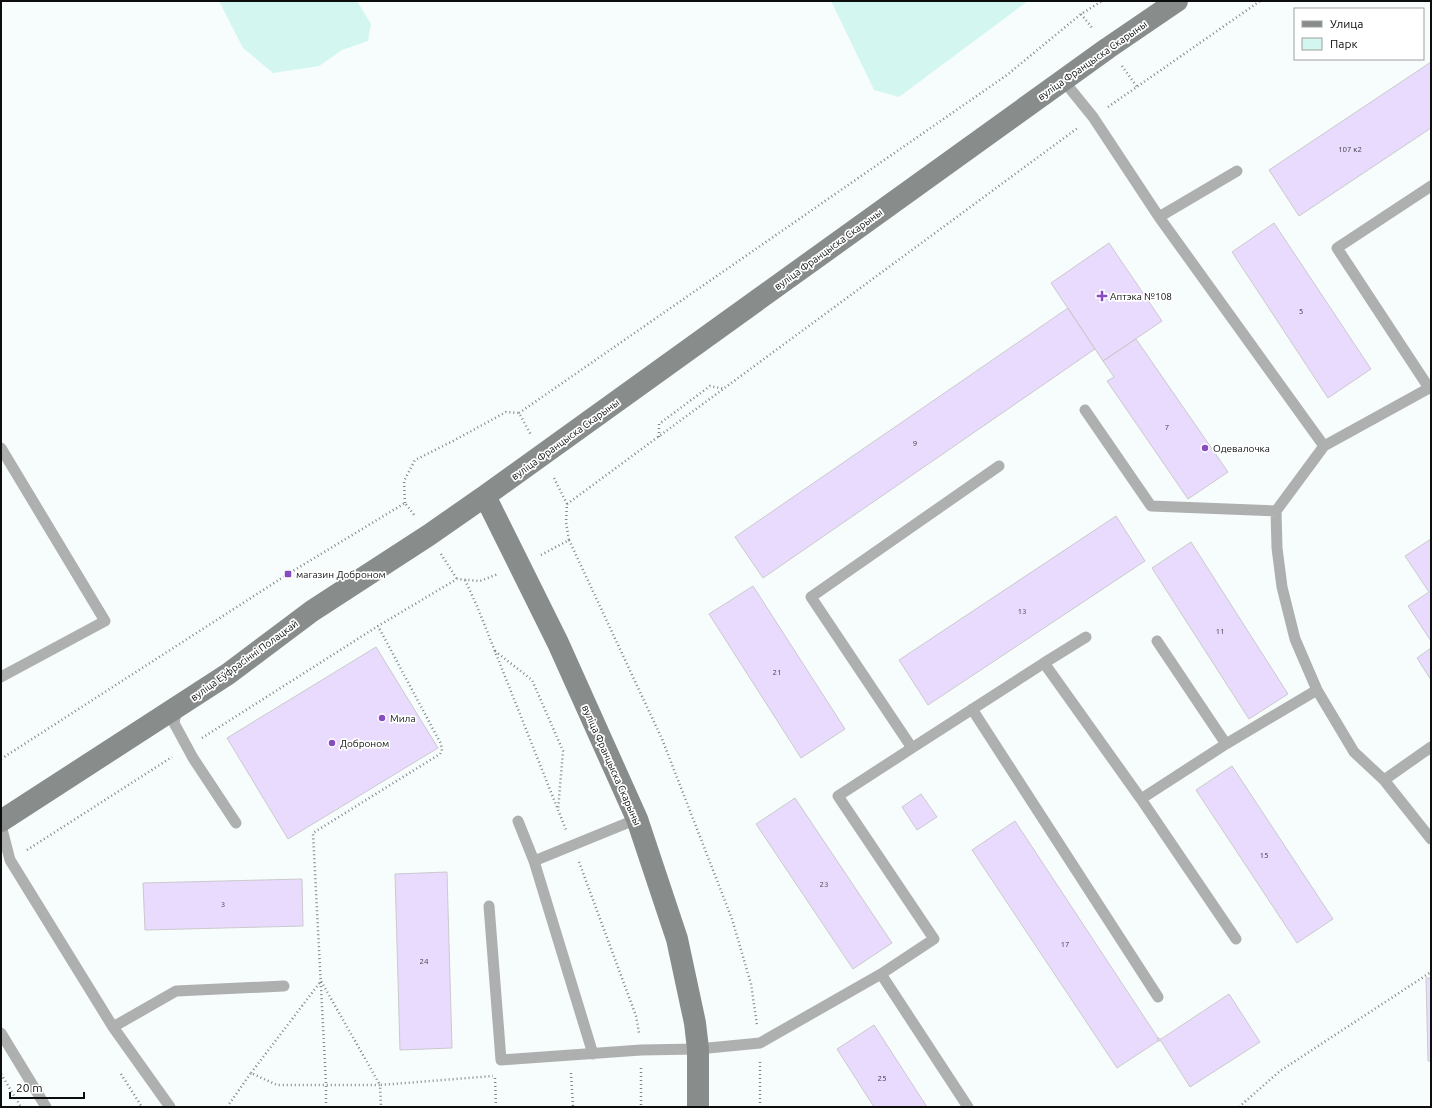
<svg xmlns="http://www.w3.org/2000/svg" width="1432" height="1108" viewBox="0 0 1432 1108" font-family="Ubuntu,sans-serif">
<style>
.green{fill:#d3f7f0}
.building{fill:#e9dbfd;stroke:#cbc9cd}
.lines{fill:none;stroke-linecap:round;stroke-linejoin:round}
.path{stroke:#818584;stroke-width:2.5;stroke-dasharray:1 3;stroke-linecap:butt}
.lane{stroke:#aeb0b0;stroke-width:11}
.secondary{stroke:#888c8b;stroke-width:22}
.poi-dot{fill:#874cc2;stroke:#fff;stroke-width:1.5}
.labels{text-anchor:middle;stroke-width:3.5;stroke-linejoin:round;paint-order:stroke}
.number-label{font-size:8px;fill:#43414a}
.street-label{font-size:10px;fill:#0c0e0e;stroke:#fff}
.poi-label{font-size:10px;fill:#0c0e0e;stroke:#fff;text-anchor:start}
</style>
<rect width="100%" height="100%" fill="#f7fdfc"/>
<path class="green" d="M219,1H357L371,24L368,41L342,50L319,66L273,73L243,48Z
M831,1H1028L899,97L874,90Z"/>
<path class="building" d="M1431,62V128L1299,216L1269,170Z
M1274,223L1371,369L1328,398L1232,252Z
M1109,243L1162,321L1103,361L1051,283Z
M1068,308L1095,349L763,578L735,537Z
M1136,339L1228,472L1188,499L1107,381L1114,377L1103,361Z
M1116,516L1145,561L928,705L899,660Z
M1431,539V641L1408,606L1429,592L1405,556Z
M1191,542L1288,694L1249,719L1152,568Z
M753,586L845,729L801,758L709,614Z
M376,647L438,748L288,839L227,738Z
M1431,648V680L1417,658Z
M1232,766L1333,919L1297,943L1196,790Z
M921,794L937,817L917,830L902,807Z
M795,798L892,943L853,969L756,824Z
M1015,821L1158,1038V1041L1117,1068L972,850Z
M447,872L452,1048L400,1050L395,874Z
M302,879L303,926L145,930L143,883Z
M1426,978H1431V1061H1428Z
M1229,994L1260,1042L1190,1087L1161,1041H1158V1038L1161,1039Z
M874,1025L927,1107H874L837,1049Z"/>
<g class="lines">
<path class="path" d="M1081,14L1093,29
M1122,66L1137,87
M1108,107L1260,1
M519,413L1007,75L1081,14L1102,1
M659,437V424L710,386L725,389
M405,503L404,481L415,460L453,441L506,412L519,413L531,435
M567,504L1079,127
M569,540L662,739L732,919L751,984L757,1025
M441,554L457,579
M541,555L569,540L566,522L567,504L553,476
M465,580L477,606L566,830
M495,651L532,680L563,751L558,810
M202,738L378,626L457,579L480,581L498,574
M1,759L288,574L405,503L415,516
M27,850L172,757
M579,862L636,1016L639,1033
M760,1062V1107
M641,1068V1107
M251,1073L321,981L380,1085L493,1076
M571,1073L573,1107
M1,1074L21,1107
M121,1074L142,1107
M495,1078L496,1107
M227,1107L251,1073L277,1085H380L381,1107
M326,1107V1084L313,833L440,754L442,751L441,744L378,626
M1239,1107L1280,1071L1431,972"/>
<path class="lane" d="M1063,80L1093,117L1159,217L1324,446
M1159,217L1237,171
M1431,387L1324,446L1276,511L1277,548L1282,587L1295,639L1317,690L1354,752L1384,780L1431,839
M1429,388L1337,248L1431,186
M1085,410L1151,506L1276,511
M1,448L105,621L1,677
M1157,641L1226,744
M1044,663L1086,637
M177,708L174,723L193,758L236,823
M972,709L1158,997
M912,748L1044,663L1141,799L1236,939
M1384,780L1431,747
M1141,799L1226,744L1317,690
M518,821L534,861L593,1054
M1,825L10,860L113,1027L170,1107
M534,861L637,819
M489,906L501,1060L641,1050L698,1049L760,1043L881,974L934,939L838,796L912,748L811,597L999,466
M881,974L968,1107
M113,1027L176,991L284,986
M1,1033L46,1107"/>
<path class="secondary" d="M485,496L558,643L637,819L677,939L695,1023L698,1049V1107
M1,821L228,674L312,611L429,535L485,496L1108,48L1177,1"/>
</g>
<g class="poi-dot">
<path d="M1100 290h4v4h4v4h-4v4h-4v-4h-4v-4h4z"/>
<circle cx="1205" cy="448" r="4"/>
<rect x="284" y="570" width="8" height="8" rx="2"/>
<circle cx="382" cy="718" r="4"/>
<circle cx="332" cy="743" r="4"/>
</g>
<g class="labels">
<g class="number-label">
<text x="1350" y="152">107 к2</text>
<text x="1301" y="314">5</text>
<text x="1167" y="430">7</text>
<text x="915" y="446">9</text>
<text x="1022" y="614">13</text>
<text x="1220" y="634">11</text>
<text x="777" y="675">21</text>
<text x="1264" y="858">15</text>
<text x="824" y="887">23</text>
<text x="223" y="907">3</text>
<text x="1065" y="947">17</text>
<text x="424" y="964">24</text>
<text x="882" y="1081">25</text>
</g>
<g class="street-label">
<text transform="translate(1092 60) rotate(-35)" y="4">вуліца Францыска Скарыны</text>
<text transform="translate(828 249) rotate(-36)" y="4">вуліца Францыска Скарыны</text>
<text transform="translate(565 439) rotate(-36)" y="4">вуліца Францыска Скарыны</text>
<text transform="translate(244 660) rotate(-36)" y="4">вуліца Еўфрасінні Полацкай</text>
<text transform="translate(612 765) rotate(66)" y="4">вуліца Францыска Скарыны</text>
</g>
<g class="poi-label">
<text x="1110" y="300">Аптэка №108</text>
<text x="1213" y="452">Одевалочка</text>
<text x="296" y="578">магазин Доброном</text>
<text x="390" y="722">Мила</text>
<text x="340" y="747">Доброном</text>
</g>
</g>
<rect width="1432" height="1108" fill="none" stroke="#0c0e0e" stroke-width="4"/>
<rect x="1294" y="8" width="130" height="52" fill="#ffffff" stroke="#9e9f9f"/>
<rect x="1302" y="21" width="20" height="6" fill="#888c8b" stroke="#9e9f9f"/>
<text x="1330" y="28" font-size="12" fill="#0c0e0e">Улица</text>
<rect x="1302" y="38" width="20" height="12" fill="#d3f7f0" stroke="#9e9f9f"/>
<text x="1330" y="48" font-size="12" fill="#0c0e0e">Парк</text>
<path d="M10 1092v6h74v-6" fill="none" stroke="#0c0e0e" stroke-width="2"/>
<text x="16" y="1092" font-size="12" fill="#0c0e0e" stroke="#ffffff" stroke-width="3" paint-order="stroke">20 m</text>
</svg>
